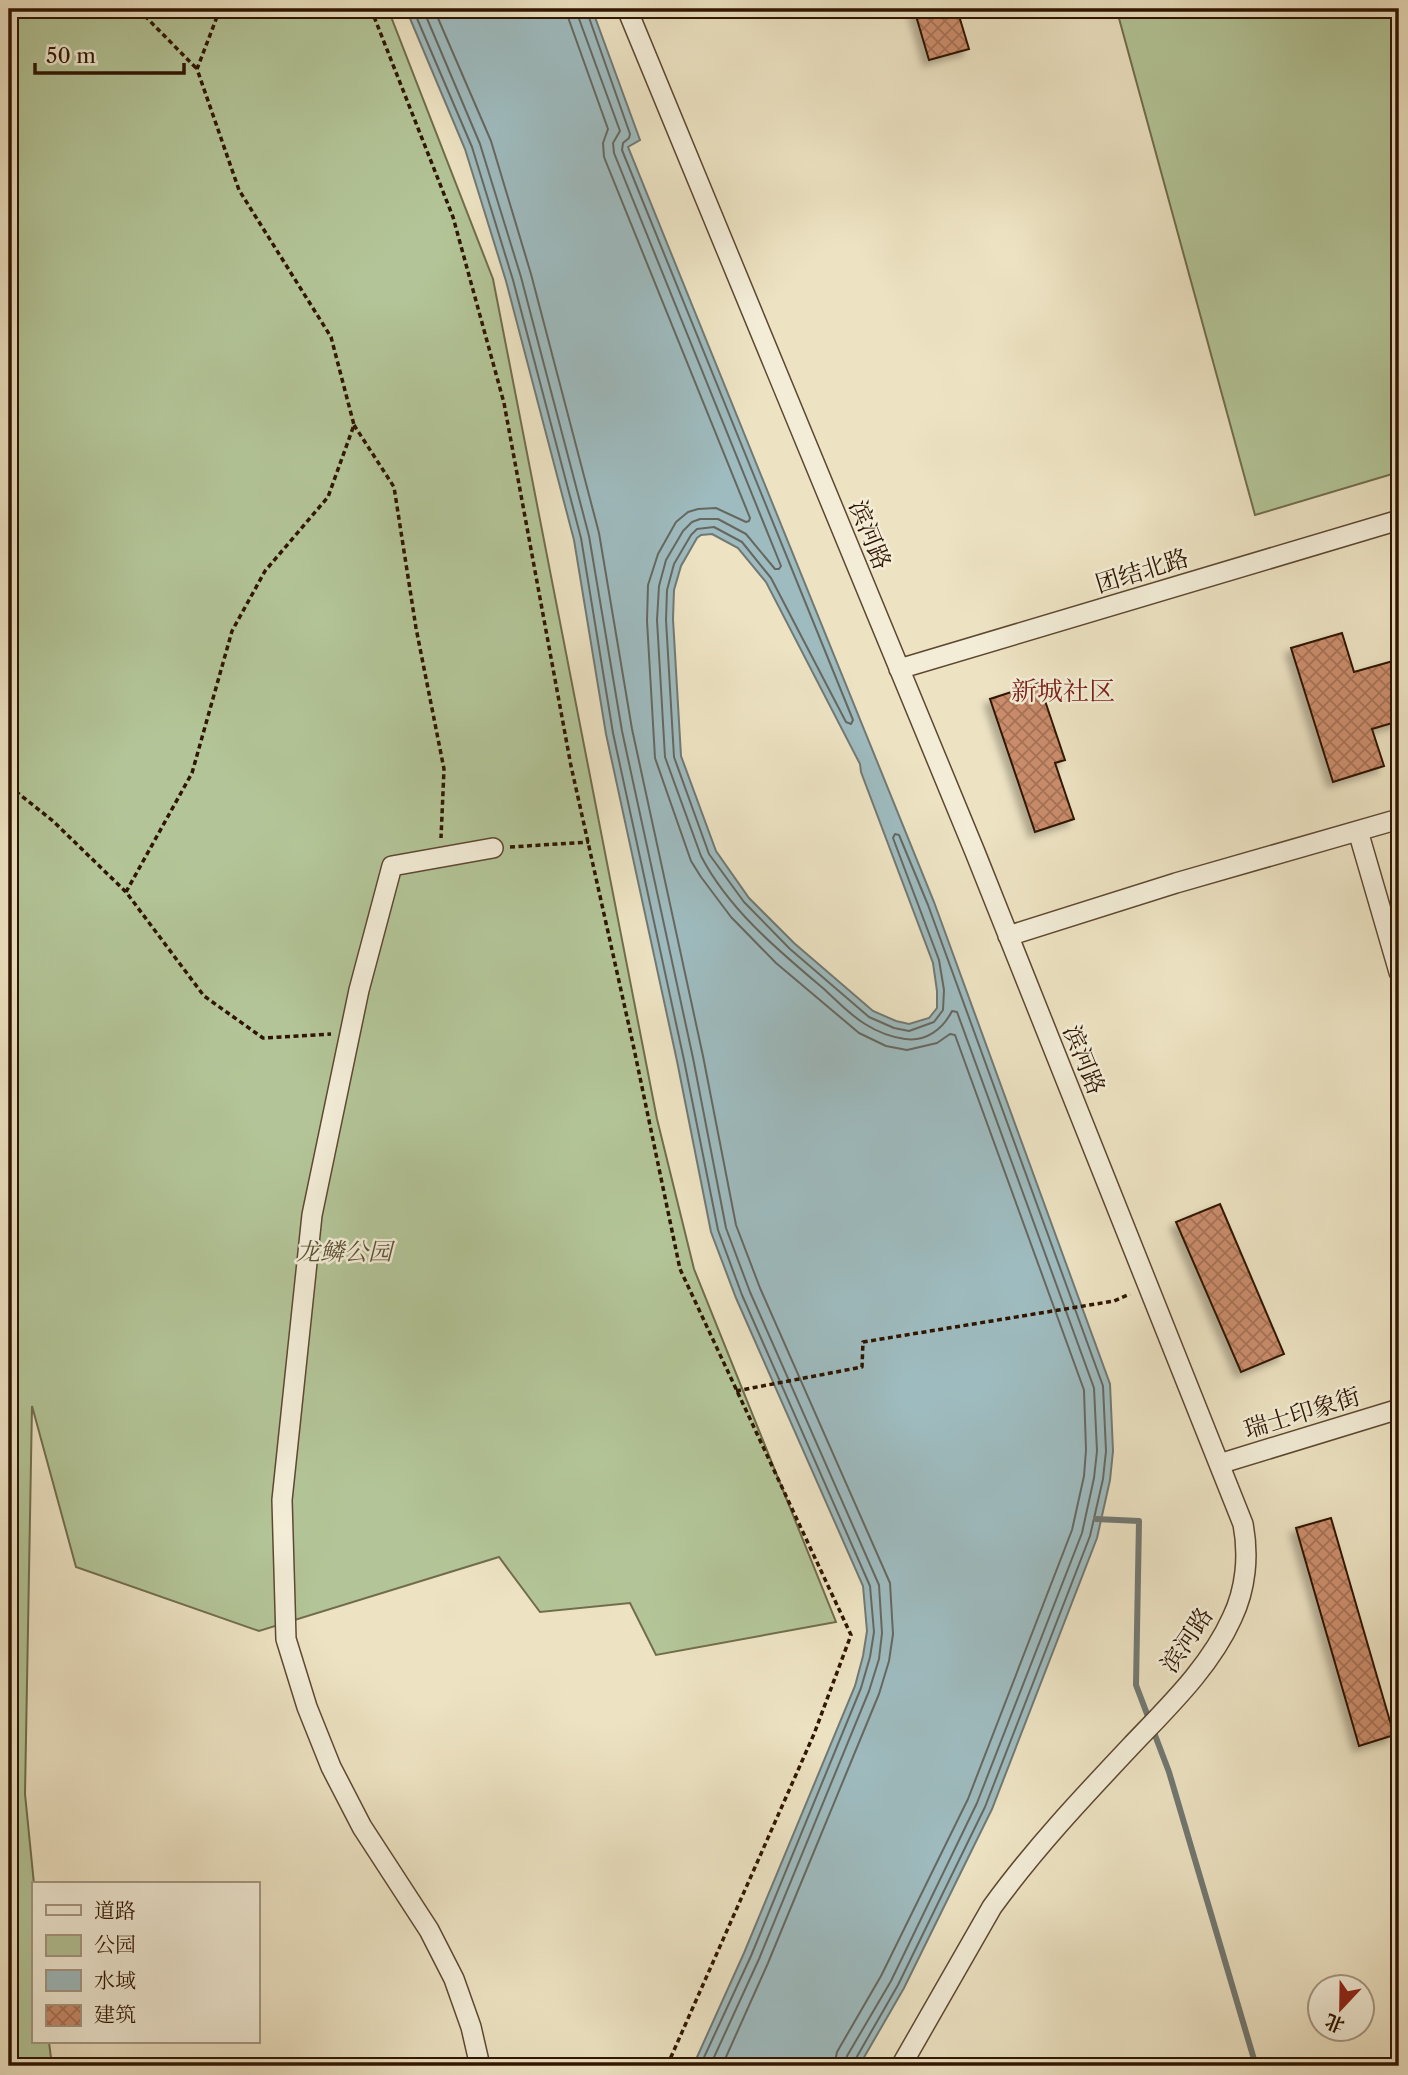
<svg xmlns="http://www.w3.org/2000/svg" width="1408" height="2075" viewBox="0 0 1408 2075" font-family="'Libre Caslon Text','Noto Serif SC',serif">
<style>
.green{fill:#b3c598;stroke:#716d4c;stroke-width:2}
.water{fill:#9ebbbf;stroke:#727973;stroke-width:2;fill-rule:evenodd}
.lines{fill:none;stroke-linecap:round;stroke-linejoin:round}
.shore{stroke:#666860;stroke-width:2}
.stream{stroke:#727973;stroke-width:6}
.building{fill:url(#building-cross-hatch);stroke:#2f1500;stroke-width:2;filter:url(#shadow)}
.minor-casing{stroke:#5e4831;stroke-width:22}
.path{stroke:#2f1500;stroke-width:3.5;stroke-dasharray:5 3.5;stroke-linecap:butt}
.minor{stroke:#f3edd8;stroke-width:19}
.labels{text-anchor:middle;stroke-width:5;stroke-linejoin:round;paint-order:stroke}
.street-label{font-size:24px;fill:#2f1500;stroke:#f3edd8}
.park-label{font-size:24px;font-style:italic;fill:#5d5335;stroke:#f3edd8}
.neighbourhood-label{font-size:26px;fill:#7a1f14;stroke:#f3edd8}
</style>
<defs>
<pattern id="building-cross-hatch" width="8" height="8" patternUnits="userSpaceOnUse" patternTransform="scale(1.75)"><rect width="8" height="8" fill="#cb8d6c"/><path d="M0 0l8 8M0 8l8-8" fill="none" stroke="#a57256"/></pattern>
<filter id="shadow"><feDropShadow dx="-5.5" dy="5.5" stdDeviation="3.5" flood-color="#0004"/></filter>
</defs>
<rect width="100%" height="100%" fill="#ede3c3"/>
<filter id="stains"><feTurbulence type="fractalNoise" baseFrequency=".00286" numOctaves="4"/><feColorMatrix values="0 0 0 0 .2 0 0 0 0 .09 0 0 0 0 .02 0 0 0 .5 -.17"/></filter>
<radialGradient id="worn" r=".72"><stop offset=".6" stop-color="#630" stop-opacity="0"/><stop offset="1" stop-color="#630" stop-opacity=".3"/></radialGradient>
<path class="green" d="M9,9H388L493,279L657,1119L694,1269L836,1622L656,1655L630,1603L540,1612L499,1557L259,1631L76,1567L32,1406L25,1794L34,1884L33,2042H49L52,2066H9Z
M1125,9H1399V472L1255,515L1117,11Z"/>
<path class="water" d="M406,9H592L640,140L628,147L934,902L1110,1384L1113,1451L1110,1480L1097,1538L992,1809L904,1988L859,2066H693L744,1953L855,1686L863,1656L867,1631L863,1586L736,1298L711,1232L677,1061L606,734L574,540L506,281L465,149ZM712,534L738,548L766,582L860,764L861,772L933,963L937,991V1008L929,1018L909,1024L896,1021L873,1011L794,943L749,898L716,851L681,756L673,619L674,590L681,566L697,538L701,535Z"/>
<g class="lines">
<path class="shore" d="M413,9L472,147L513,280L581,538L613,733L684,1060L718,1230L742,1295L870,1586L874,1632L870,1657L861,1688L751,1956L700,2066
M423,9L480,144L521,277L589,536L622,731L693,1058L726,1228L750,1292L879,1585L882,1633L879,1659L869,1691L759,1959L710,2066
M434,9L491,141L531,274L599,533L632,729L703,1056L736,1225L760,1288L890,1583L893,1634L889,1661L879,1694L768,1963L722,2066
M567,9L569,20L608,129L603,143L604,157L750,518L749,521L746,522L716,508L698,509L688,512L676,522L658,554L648,585L647,621L655,758L691,861L701,877L731,917L776,963L859,1033L886,1046L907,1050L937,1043L950,1034L955,1035L1084,1390L1086,1450L1084,1476L1072,1530L968,1799L881,1976L837,2052L834,2066
M577,9L578,16L620,131L613,143L614,153L781,566L779,569H775L746,534L718,519H700L692,522L683,531L666,560L659,586L657,620L665,757L701,856C729,910 779,951 824,989C837,1001 850,1015 865,1024C876,1031 891,1037 905,1039C926,1042 943,1029 952,1011L957,1012L1094,1388L1097,1451L1094,1478L1082,1533L977,1803L891,1981L847,2056L845,2066
M586,9L630,134L629,138L623,143L622,150L853,720L851,724L846,722L771,578L742,542L714,527L697,529L691,535L674,564L667,590L666,620L674,757L709,854L744,902L790,949L869,1017L894,1028L909,1031L934,1022L943,1010L944,990L939,960L893,838L895,834L899,835L928,905L1103,1386L1106,1451L1103,1479L1090,1536L985,1807L898,1985L855,2060L854,2066"/>
<path class="stream" d="M1096,1519L1139,1521L1136,1685L1169,1772L1256,2066"/>
</g>
<path class="building" d="M914,9H957L969,49L929,60Z
M1342,633L1354,672L1393,661L1397,672H1399V721L1372,729L1384,766L1333,782L1291,648Z
M1039,683L1065,760L1055,763L1074,819L1035,832L990,699Z
M1220,1204L1284,1354L1241,1372L1176,1222Z
M1331,1518L1394,1735L1359,1746L1296,1528Z"/>
<g class="lines">
<g class="minor-casing">
<path id="minor" d="M627,9L975,852L1243,1524C1249,1555 1246,1589 1232,1618C1210,1667 1168,1707 1131,1746C1082,1798 1034,1849 992,1907L901,2066
M899,669L1399,520
M1358,831L1399,972
M1008,936L1176,883L1399,819
M1219,1464L1399,1409
M480,2066L471,2027L454,1979L429,1930L362,1827L331,1767L307,1707L286,1639L282,1500L312,1215L359,990L392,866L493,848"/>
</g>
<path class="path" d="M140,9L141,12L197,69
M371,9L453,217L504,403L571,766L633,1044L680,1269L851,1635L814,1734L667,2066
M354,425L394,487L416,628L444,769L441,838
M9,786L53,821L126,892L204,996L263,1038L331,1034
M510,847L589,842
M126,892L192,773L232,631L265,571L328,497L354,425L331,337L239,190L197,69L220,9
M736,1391L862,1367L863,1342L1114,1301L1130,1294"/>
<use href="#minor" class="minor"/>
</g>
<g class="labels">
<g class="street-label">
<text transform="translate(870 535) rotate(68)" y="8">滨河路</text>
<text transform="translate(1142 571) rotate(-17)" y="8">团结北路</text>
<text transform="translate(1084 1060) rotate(68)" y="8">滨河路</text>
<text transform="translate(1302 1413) rotate(-17)" y="8">瑞士印象街</text>
<text transform="translate(1187 1640) rotate(-56)" y="8">滨河路</text>
</g>
<g class="park-label">
<text x="344" y="1260">龙鳞公园</text>
</g>
<g class="neighbourhood-label">
<text x="1063" y="700">新城社区</text>
</g>
</g>
<rect width="1408" height="2075" fill="none" stroke="#ede3c3" stroke-width="35"/>
<rect x="10" y="10" width="1387" height="2054" fill="none" stroke="#2f1500" stroke-width="3.5"/>
<rect x="18" y="18" width="1373" height="2040" fill="none" stroke="#2f1500" stroke-width="2"/>
<rect x="32" y="1882" width="228" height="161" fill="#f3edd8" stroke="#a59782" stroke-width="2"/>
<rect x="46" y="1905" width="35" height="10" fill="#f3edd8" stroke="#a59782" stroke-width="2"/>
<text x="94" y="1918" font-size="21" fill="#2f1500">道路</text>
<rect x="46" y="1935" width="35" height="21" fill="#b3c598" stroke="#a59782" stroke-width="2"/>
<text x="94" y="1952" font-size="21" fill="#2f1500">公园</text>
<rect x="46" y="1970" width="35" height="21" fill="#9ebbbf" stroke="#a59782" stroke-width="2"/>
<text x="94" y="1988" font-size="21" fill="#2f1500">水域</text>
<rect x="46" y="2005" width="35" height="21" fill="url(#building-cross-hatch)" stroke="#a59782" stroke-width="2"/>
<text x="94" y="2022" font-size="21" fill="#2f1500">建筑</text>
<g transform="translate(1341 2008) rotate(202)"><circle r="33" fill="#f3edd8" stroke="#a59782" stroke-width="2"/>
<path d="M0-5L12 26L0 18L-12 26Z" fill="#8f2418"/>
<text y="-10" font-size="19" font-weight="bold" text-anchor="middle" fill="#2f1500">北</text>
</g>
<path d="M35 63v10h149v-10" fill="none" stroke="#2f1500" stroke-width="3.5"/>
<text x="46" y="63" font-size="21" fill="#2f1500" stroke="#f3edd8" stroke-width="5" paint-order="stroke">50 m</text>
<rect width="100%" height="100%" filter="url(#stains)"/>
<rect width="100%" height="100%" fill="url(#worn)"/>
</svg>
